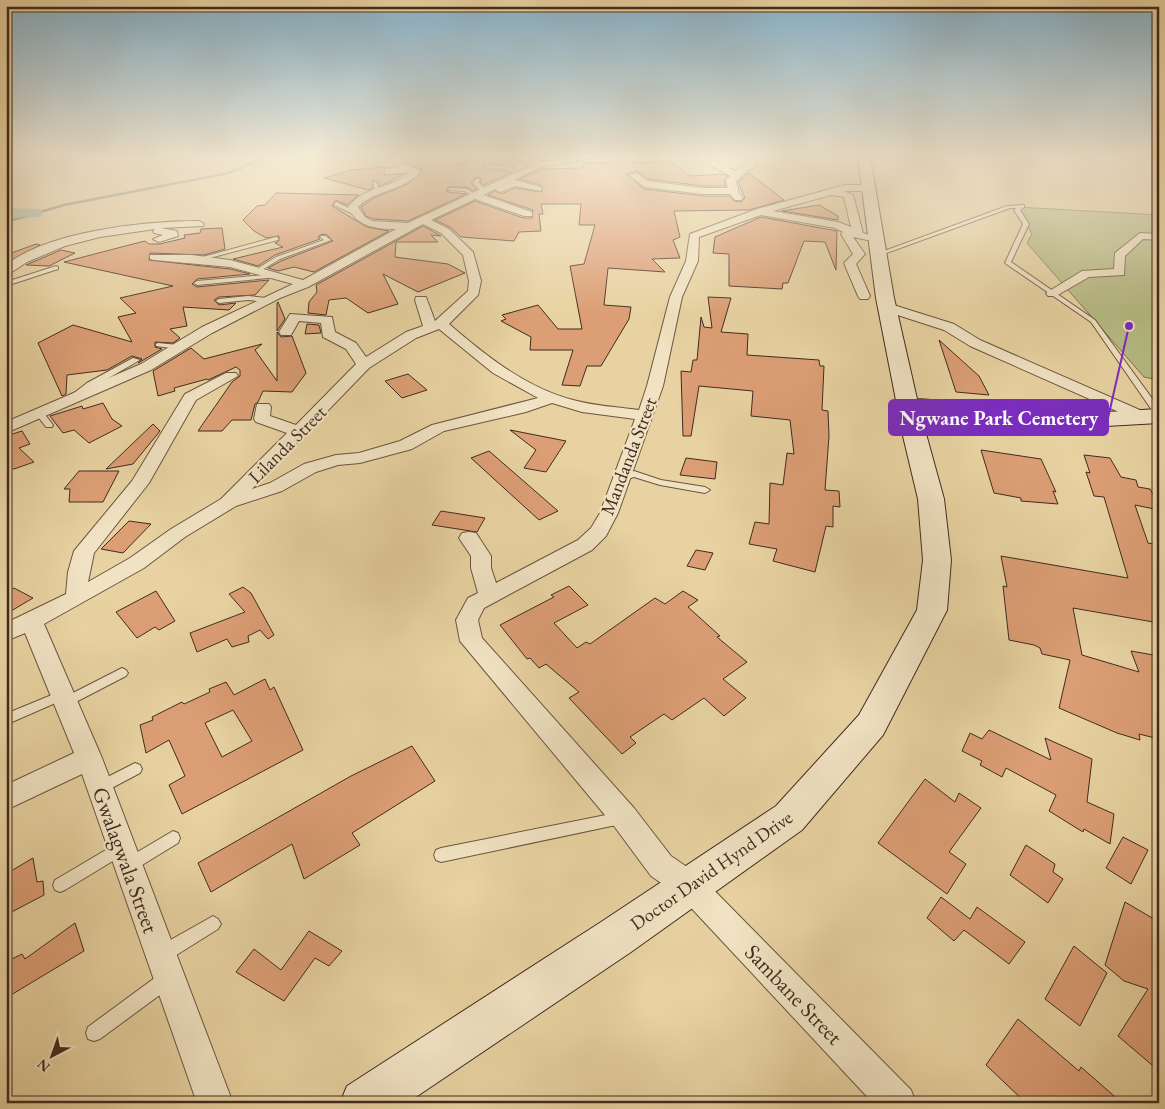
<svg xmlns="http://www.w3.org/2000/svg" width="1165" height="1109" viewBox="0 0 1165 1109" font-family="'EB Garamond',serif">
<style>
.green{fill:#b6bb84;stroke:#7c7352}
.lines{fill:none;stroke-linecap:round;stroke-linejoin:round}
.stream{stroke:#757f72;stroke-width:2.5}
.river{fill:#97b7a9;fill-rule:evenodd}
.building{fill:#dc9e75;stroke:#412b20;fill-rule:evenodd}
.lane-casing{stroke:#6b5540;stroke-width:2}
.street-casing{stroke:#6b5540;stroke-width:2}
.secondary-casing{stroke:#412b20;stroke-width:2}
.lane{fill:#f0e2c2;fill-rule:evenodd}
.street{fill:#f0e2c2;fill-rule:evenodd}
.secondary{fill:#f0e2c2;fill-rule:evenodd}
.labels{text-anchor:middle;stroke-width:4.5;stroke-linejoin:round;paint-order:stroke}
.street-label{font-size:19px;fill:#412b20;stroke:#f0e2c2}
.near-street-label{font-size:22px;fill:#412b20;stroke:#f0e2c2}
.leader{fill:none;stroke:#7b2cbf;stroke-width:2}
.callout-dot{fill:#7b2cbf;stroke:#f0e2c2;stroke-width:2}
.callout{fill:#7b2cbf;stroke:#7b2cbf;stroke-width:2}
.callout-label{font-size:20px;text-anchor:middle;font-weight:bold;fill:#fff}
</style>
<rect width="100%" height="100%" fill="#e8d2a1"/>
<filter id="stains"><feTurbulence type="fractalNoise" baseFrequency=".004" numOctaves="4"/><feColorMatrix values="0 0 0 0 .2 0 0 0 0 .09 0 0 0 0 .02 0 0 0 .5 -.17"/></filter>
<radialGradient id="worn" r=".72"><stop offset=".6" stop-color="#630" stop-opacity="0"/><stop offset="1" stop-color="#630" stop-opacity=".3"/></radialGradient>
<path class="green" d="M1017,207L1159,215V380L1144,377L1027,243L1032,234Z"/>
<g class="lines">
<path class="stream" d="M6,222L64,205L229,173L266,157"/>
<path class="river" d="M6,208L40,209L43,213L40,217L6,218Z"/>
</g>
<path class="building" d="M401,157H457L456,162L462,165L476,157H508L519,162L513,167L485,164L482,167L484,169L512,172L484,185L480,182L481,178L476,177L471,183L476,189L473,191L467,187H449L446,190L448,192L466,194L408,221L373,219L366,216L361,207L374,198L408,184L422,172V169L401,161Z
M611,160L645,163L671,161L690,176L724,174L728,176L724,180L726,186H703L648,179L637,171L627,174L644,189L703,196H729L734,201L741,202L745,198L738,182L749,173L784,200L749,210L674,211L680,237L673,240L680,258L652,259L665,272L608,268L604,305L631,307L629,319L601,366H587L580,386L562,385L573,350H530L531,337L501,321L506,319L502,315L538,305L558,329H582L570,266L584,264L595,225H579L581,204H541L543,214H539L541,231L519,232L514,241L461,237L450,227L435,220L475,201L523,218H532L533,210L488,195L495,191L501,194L515,188L542,192L541,185L519,179L542,169L582,168L583,163H610Z
M385,167L384,175L404,174L380,186L377,181L372,180L373,188L368,190L324,178L352,170Z
M276,193L359,195L347,205L336,200L332,206L367,227L389,231L314,272L294,267L278,271L268,268L281,261L333,241L326,234L320,235L318,237L320,239L275,255L258,266L233,259L283,247L275,243L279,241V236L266,238L254,231L243,220L257,206L265,205Z
M819,205L838,216V220L782,211Z
M761,217L837,231L836,270L825,242L804,241L788,283H783L782,289L729,286V254L713,253L715,237Z
M423,226L441,236L431,235L438,242H396L395,257L448,264L465,273L418,292L383,274L398,304L368,313L346,298L329,300L326,315L308,313L309,302L317,292L316,285Z
M222,228L225,249L204,255L150,253L149,260L230,269L250,274L197,279L192,284L197,287L269,280L255,295L219,297L214,300L219,305L236,303L229,310L183,307L187,326L170,329L180,338L173,343L155,342V347L162,349L140,362L138,363L142,359L132,356L107,370L67,375L66,394L62,396L38,343L73,325L132,342L118,317L136,313L120,298L173,286L64,262L133,244L145,241L149,244H160L185,238L184,235L200,233L201,229Z
M36,244L40,245L6,263V255Z
M61,250L75,253L49,266L26,265Z
M708,297L731,298L721,332L748,334L747,355L819,360L820,366H824L822,410L828,411L829,436L825,490L839,491L840,507L833,506V527L826,526L815,572L773,561L777,549L749,544L755,522L769,524L770,483L783,485L787,453L794,454L790,420L751,416L753,391L699,386L691,436H683L681,371L691,372L693,360H697L701,317L704,327L712,328Z
M278,302L285,319L277,331V303Z
M307,324L319,325L321,333L305,334Z
M277,332L281,337L292,336L306,373L292,392L263,391L258,402L255,404L251,420H232L222,431H198L232,382L240,376V370L236,367L208,380L207,379L174,388L175,391L158,396L153,371L191,348L204,359L262,344L255,350L277,381Z
M939,340L979,376L989,395L956,392Z
M408,374L427,390L402,398L385,381Z
M103,403L112,419L122,426L89,443L74,430L63,433L50,416L82,406L83,409Z
M153,424L160,431L133,464L106,469Z
M510,430L566,441L546,472L524,468L536,450Z
M22,431L30,444L19,448L34,462L14,469L6,467V437L9,439V435Z
M981,450L1041,459L1056,492L1053,491L1058,504L1021,501V498L994,493Z
M489,451L558,511L539,520L471,458Z
M1084,455L1110,458L1121,477L1136,480L1138,487L1150,489L1159,505V510L1135,505L1148,543L1159,545V623L1073,608L1082,655L1139,672L1131,651L1159,656V739L1139,734L1140,740L1117,733L1059,708L1070,660L1042,654L1040,648L1034,645L1009,640L1003,586L1007,587L1001,556L1128,578L1104,497L1094,496L1086,472L1090,473Z
M686,458L717,462L715,479L680,475Z
M79,471H119L103,502H69L70,489H64Z
M441,511L485,518L477,532L432,525Z
M129,521L151,524L123,553L101,549Z
M696,550L713,553L705,570L687,566Z
M569,586L588,605L554,623L577,648L586,642L590,644L655,598L665,604L683,591L698,600L688,607L720,636L717,637L747,662L723,679L746,698L724,716L704,698L672,720L664,714L630,737L636,743L622,754L569,698L579,692L546,664L539,668L530,658L527,659L500,625L554,597L551,595Z
M243,587L251,593L274,635L268,639L260,630L248,636L249,642L232,647L227,639L197,652L190,633L245,612L229,594Z
M14,588L33,598L6,614V592Z
M156,591L175,621L159,630L155,627L137,638L116,612Z
M265,679L270,690L274,687L303,750L182,814L169,785L185,776L169,740L146,753L140,725L153,720L152,717L182,702L184,704L210,692L209,689L226,682L234,695ZM233,710L252,741L222,757L205,723Z
M989,730L1051,760L1045,738L1092,759L1087,802L1114,814L1110,844L1084,829L1083,832L1049,811L1056,795L1006,768L1002,777L980,765L982,761L962,751L970,733L982,739Z
M412,746L435,781L352,833L360,845L304,879L292,844L211,892L198,863L351,776Z
M925,779L955,802L959,793L981,808L949,852L966,864L947,894L878,843Z
M1123,837L1148,850L1131,884L1106,868Z
M1026,845L1055,864L1053,872L1063,879L1048,903L1010,875Z
M33,858L37,882L43,881L44,895L6,915V874Z
M941,897L970,919L977,907L1025,942L1009,964L964,930L954,941L927,918Z
M1125,902L1159,922V1071L1118,1036L1148,989L1124,981L1105,965Z
M75,923L84,951L6,998V962L22,954L25,959Z
M309,931L342,951L329,966L315,958L284,1001L236,972L254,949L281,970Z
M1074,946L1107,973L1080,1026L1045,999Z
M1018,1019L1079,1071L1081,1067L1122,1103H1026L986,1065Z"/>
<g class="lines">
<g class="lane-casing">
<path id="lane" d="M486,165L509,167L522,173L520,174L508,169L484,167Z
M476,179H480L478,182L485,189V191H481L473,183Z
M373,182L377,183L379,191L375,190Z
M450,188L467,189L476,195L474,196L464,191L448,190Z
M336,202L357,212L358,213L353,214L334,205Z
M1024,205V207L1020,210L1029,224L1011,262L1095,320L1159,408V416H1156L1091,322L1005,263L1023,224L1014,210L1016,208H1010L881,255L876,254L1007,206Z
M321,236H325L331,240L280,259L262,270L257,269L276,257L324,240L320,237Z
M276,237L278,238V240L202,260L199,258Z
M56,266L58,267V269L6,286V282Z
M276,274L279,276L278,277L197,285L194,283L197,281Z
M248,296L267,298L270,300L267,302L248,300L219,303L216,301L219,299Z
M158,343L178,345L182,347L178,349L156,346V344Z
M133,358L140,360L93,387L77,398H74L70,396L87,383Z
M37,412H43L53,425L52,427H46L36,414Z
M634,471L661,480L705,487L710,490L705,493L660,485L634,477L621,481L617,478L618,476Z
M122,668L126,670L128,673L126,676L70,705L66,707L62,705L60,701L12,722L8,721L6,718L8,713L59,692L63,690L67,692L69,695Z
M135,763L140,765L142,769L140,773L106,791L101,793L96,791L94,787L96,783Z
M621,812L626,814L628,818L626,822L621,824L441,862L436,860L434,855L436,850L441,848Z
M173,831L178,833L180,838L178,843L134,870L129,872L124,870L122,865L124,860Z
M121,841L126,843L128,848L126,853L65,890L60,892L55,890L53,885L55,880Z
M213,916L218,919L221,924L218,929L170,959L164,961L158,959L156,953L158,947Z
M166,972L172,974L174,980L172,986L100,1039L94,1041L88,1039L86,1033L88,1027L160,974Z"/>
</g>
<g class="street-casing">
<path id="street" d="M474,157L461,163L457,160L460,157Z
M510,157H531L541,162L572,157H597L541,167L514,180L541,187V191L515,186L500,192L495,189L483,195L532,212V216H524L475,199L431,220L449,229L473,252L481,281L478,295L449,324C485,355 526,388 573,400C595,406 617,407 639,410L647,386L670,297L686,261L690,234L757,209L845,185H869L874,188L869,191H844L853,195L863,233L883,239L877,242L853,237L865,254L856,264L870,296L868,299H860L858,296L844,263L853,254L841,234L843,232L835,228L761,215L699,237L698,261L682,297L663,386L618,513L606,536L592,550L484,608L478,620L482,638L634,808L671,856L700,876L911,1090L916,1103H873L680,896L651,876L614,826L460,641L456,620L468,598L478,593L471,568V556L459,538L462,533L469,532L476,533L491,556V568L496,583L578,540L591,528L600,513L635,419L582,412L552,403L526,412L444,431L412,449L360,463L338,465L316,472L282,491L236,506L185,537L144,568L44,624L102,758L233,1103H197L82,774L6,810V785L74,753L25,633L6,641V623L66,594L68,572L74,551L132,481L185,394L226,373H236L238,376L196,400L149,483L94,553L88,582L130,558L171,529L221,499L287,433L256,422L254,419L257,404H269L271,407L270,416L296,425L356,364L346,349L323,337L321,323L299,321L291,335H281L279,332L290,314L332,317L335,332L356,343L366,357L406,332L423,326L415,300L416,297H426L435,321L468,291L469,281L463,255L441,233L423,224L308,287L280,298L212,333L151,370L6,433V422L141,364L202,327L293,284L230,267L154,260L150,259V255H192L230,260L303,280L396,229C376,229 357,227 348,207C364,186 392,189 410,172L388,174L385,173V169L407,165L421,171C405,191 376,189 358,207L365,217L372,221L408,223L532,165ZM831,195L844,197L851,227L838,222L773,211ZM439,329L493,373L538,398L432,425L400,441L359,453L336,455L304,464L270,483L252,489L369,368L416,338Z
M694,157H706L736,171L749,162V157H757L756,165L736,181L739,193L743,198L741,200H735L730,194H703L644,187L629,175L637,173L647,181L703,188H728L726,180L731,176Z
M199,221L204,224L203,226L161,228L177,231L178,236L159,242L153,239L163,235L154,233L153,231L155,229L100,237L65,246L27,262L6,276V265C49,231 145,221 199,221Z
M1140,233L1159,234V240L1143,239L1125,256L1124,275L1089,277L1056,296H1048L1046,293L1082,271L1114,269L1115,253Z
M887,303L954,324L980,340L1149,414L1151,417L1143,422L1137,420L970,346L944,330L882,310L881,307Z"/>
</g>
<g class="secondary-casing">
<path id="secondary" d="M858,157H870L894,298L917,399L1106,412L1159,409V423L1106,426L920,412L944,499L951,560L947,610L883,735L802,830L631,952L407,1103H340L347,1086L601,922L776,806L859,715L917,610L923,560L918,499L903,436L876,298Z"/>
</g>
<use href="#lane" class="lane"/>
<use href="#street" class="street"/>
<use href="#secondary" class="secondary"/>
</g>
<linearGradient id="sky" x2="0" y2="1"><stop stop-color="#87b5cf"/><stop offset="0.5" stop-color="#f5ebd5"/><stop offset="1" stop-color="#f5ebd5" stop-opacity="0"/></linearGradient>
<rect width="1165" height="313" fill="url(#sky)"/>
<g class="labels">
<g class="street-label">
<text transform="translate(287 444) rotate(-45)" y="7">Lilanda Street</text>
<text transform="translate(628 456) rotate(-69)" y="7">Mandanda Street</text>
<text transform="translate(711 870) rotate(-35)" y="7">Doctor David Hynd Drive</text>
</g>
<g class="near-street-label">
<text transform="translate(126 860) rotate(70)" y="8">Gwalagwala Street</text>
<text transform="translate(794 994) rotate(46)" y="8">Sambane Street</text>
</g>
</g>
<path class="leader" d="M1129 326L1108 418"/>
<circle class="callout-dot" cx="1129" cy="326" r="5"/>
<rect class="callout" x="889" y="400" width="219" height="35" rx="5"/>
<g class="callout-label">
<text x="999" y="425">Ngwane Park Cemetery</text>
</g>
<rect width="1165" height="1109" fill="none" stroke="#e8d2a1" stroke-width="25"/>
<rect x="8" y="8" width="1150" height="1094" fill="none" stroke="#412b20" stroke-width="2.5"/>
<rect x="12" y="12" width="1140" height="1084" fill="none" stroke="#412b20"/>
<g transform="translate(52 1056) rotate(221)" stroke="#f0e2c2" stroke-width="4" paint-order="stroke">
<path d="M0-4L9 19L0 12L-9 19Z" fill="#412b20"/>
<text y="-8" font-size="14" font-weight="bold" text-anchor="middle" fill="#412b20">N</text>
</g>
<rect width="100%" height="100%" filter="url(#stains)"/>
<rect width="100%" height="100%" fill="url(#worn)"/>
</svg>
